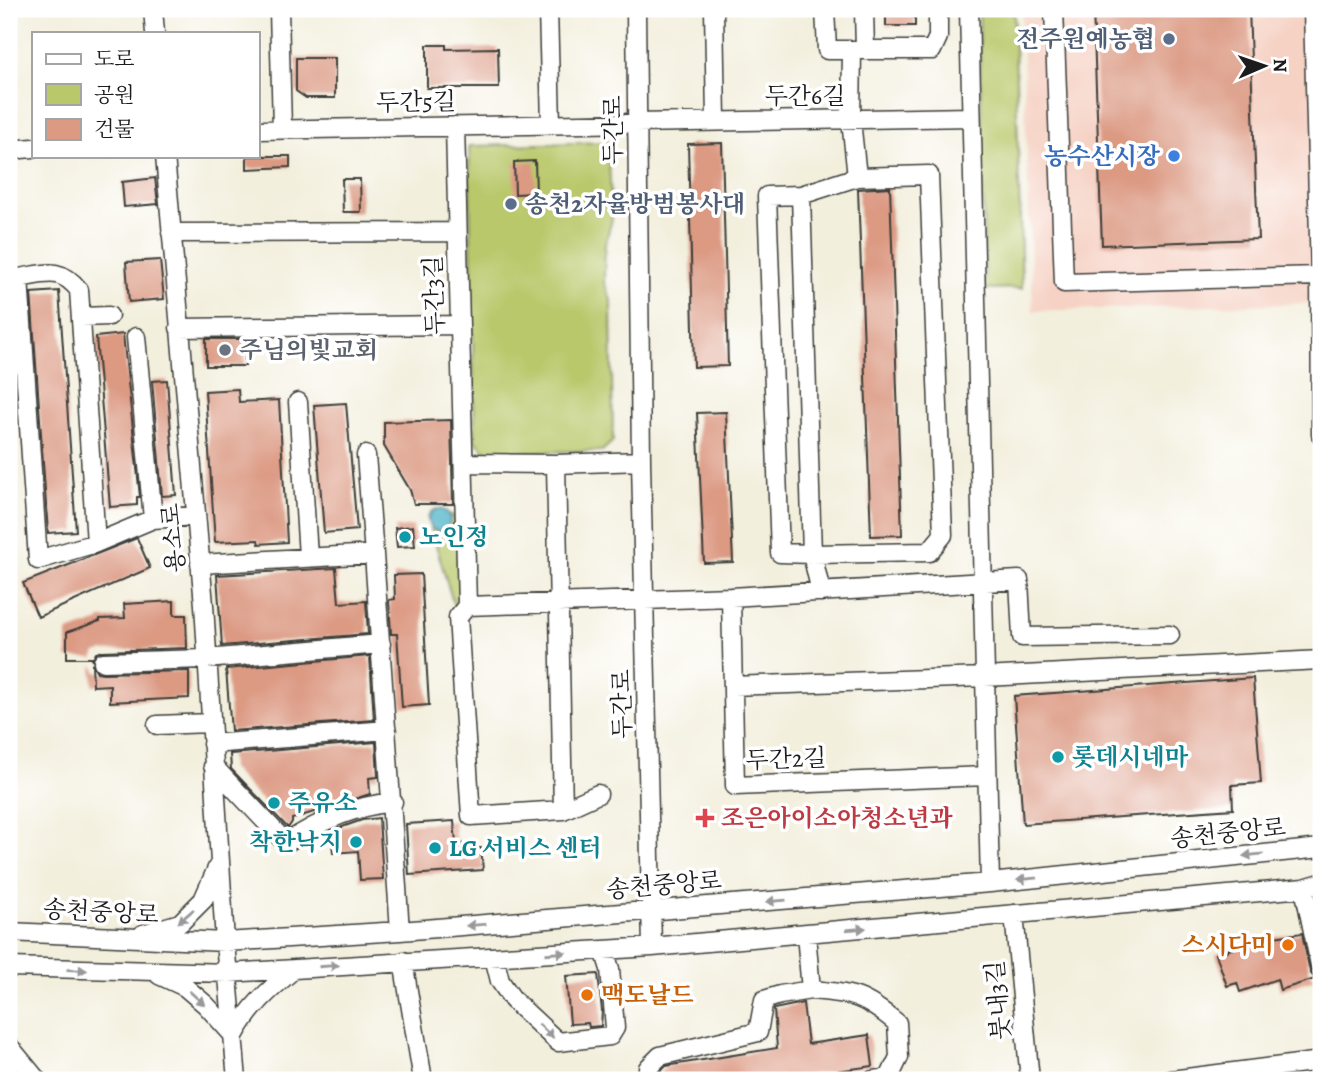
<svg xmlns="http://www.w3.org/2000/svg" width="1330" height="1089" viewBox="0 0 1330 1089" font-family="Alegreya,'Noto Serif KR',serif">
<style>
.built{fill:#f6d2c4}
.green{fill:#b9c86b;stroke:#6a7244;stroke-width:2}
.water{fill:#4bb2c9;stroke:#346772;stroke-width:2}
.building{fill:#dc9a83}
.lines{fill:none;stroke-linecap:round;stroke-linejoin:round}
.minor-casing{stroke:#3c3c39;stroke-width:21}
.minor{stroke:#fff;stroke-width:18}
.oneway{fill:#999}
.service-dot{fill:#5c6f8a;stroke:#fff;stroke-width:2.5}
.shop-dot{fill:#3f7fe0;stroke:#fff;stroke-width:2.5}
.worship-dot{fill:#6b7280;stroke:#fff;stroke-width:2.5}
.culture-dot{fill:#0f9aa8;stroke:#fff;stroke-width:2.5}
.health-dot{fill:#e0444e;stroke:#fff;stroke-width:2.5}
.food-dot{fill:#e8710a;stroke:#fff;stroke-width:2.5}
.labels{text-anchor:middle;stroke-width:7;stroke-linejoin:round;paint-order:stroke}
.service-label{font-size:24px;font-weight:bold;fill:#4e5e75;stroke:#fff;text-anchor:end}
.street-label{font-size:24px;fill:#1c1c1c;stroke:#fff}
.shop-label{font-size:24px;font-weight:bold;fill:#366cbe;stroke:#fff;text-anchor:end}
.worship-label{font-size:24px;font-weight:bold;fill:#5b616d;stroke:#fff;text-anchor:start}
.culture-label{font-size:24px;font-weight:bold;fill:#0d838f;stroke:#fff;text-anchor:start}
.health-label{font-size:24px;font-weight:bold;fill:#be3a42;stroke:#fff;text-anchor:start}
.food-label{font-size:24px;font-weight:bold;fill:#c56008;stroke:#fff;text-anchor:end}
</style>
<rect width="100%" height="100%" fill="#fff"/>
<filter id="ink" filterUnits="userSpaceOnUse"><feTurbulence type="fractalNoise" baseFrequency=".0143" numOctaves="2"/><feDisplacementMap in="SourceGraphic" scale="14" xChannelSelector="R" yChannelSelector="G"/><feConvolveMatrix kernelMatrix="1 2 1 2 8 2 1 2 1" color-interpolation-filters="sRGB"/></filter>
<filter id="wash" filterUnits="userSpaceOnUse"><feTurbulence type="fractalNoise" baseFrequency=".00686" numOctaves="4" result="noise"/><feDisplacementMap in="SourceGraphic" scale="28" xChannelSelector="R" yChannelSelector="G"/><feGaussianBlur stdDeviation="1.57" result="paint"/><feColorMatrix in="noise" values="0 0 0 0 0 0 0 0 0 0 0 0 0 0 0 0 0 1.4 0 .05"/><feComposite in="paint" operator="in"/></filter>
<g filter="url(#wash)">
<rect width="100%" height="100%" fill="#f3efdd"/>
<path class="built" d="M1021,9H1321V303L1033,311Z"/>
<path class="green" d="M979,9H1014L1022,288L985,289Z
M608,142L612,220L605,244L604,282L611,300L613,441L602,451L487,452L475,441L469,146Z
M437,509L456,517L462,599L454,606L428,518L431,512Z"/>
<path class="water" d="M428 520a11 11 0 1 1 22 0a11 11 0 1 1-22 0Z"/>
<g id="blocks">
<path class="building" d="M886,9H915V26H886Z
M1093,9H1249L1258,239L1102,245Z
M427,45H446V49L498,48L499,88H427Z
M296,58H335V98H306L296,91Z
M722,143L728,366L694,367L688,144Z
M247,156H290V167L247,169Z
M535,161L536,193L515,194L514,162Z
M155,178L158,204L124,207L122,182Z
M342,179H360L361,212H343Z
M890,187L902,535L871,536L858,189Z
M160,260L164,299L129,302L126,262Z
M59,291L76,531L48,533L31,293Z
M123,334L140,497H137V505L110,507L96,337Z
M206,339H245V366H206Z
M9,372H14L17,422L9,423Z
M167,380L176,495L162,496L152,381Z
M238,389L239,402L279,400L287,542L259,544L258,540L215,542L205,391Z
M346,403L357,530L324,533L314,405Z
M726,412L733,562L704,563L697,413Z
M451,420L453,504H414L410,490L384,446V422Z
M413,526L415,546L397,547L395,528Z
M137,538L150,568L38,617L23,583Z
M336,568L339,603L366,601L368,634L222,646L217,575Z
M421,574L429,705L402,707L397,634H391L389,600L395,599L394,575Z
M174,601V615H186L187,648L103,651L96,653L92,661V658H67V632L100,621V619L125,618L124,604Z
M370,656L374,720L231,731L226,669Z
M92,663L97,672L103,673L189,671V698L110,702V685L93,686Z
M1253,678L1261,783L1232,785L1233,809L1023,824L1014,696Z
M376,742L378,777L369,778L370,794L292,819V822L288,828L231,769L230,754Z
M379,818L383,879L360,880L358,851L333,853L331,831L362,820Z
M454,821L456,843H462V849L481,848L483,870L409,875L406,824Z
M1302,933L1310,972L1315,979L1280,990L1277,979L1240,992L1237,983L1227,986L1216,954L1266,938Z
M598,974L602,1011L601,1026L589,1027L588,1023L570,1024L566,976Z
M803,1003L808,1044L869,1035L873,1066L772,1080H662L660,1072L666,1066L777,1048L774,1009Z"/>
</g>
</g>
<g filter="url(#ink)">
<use href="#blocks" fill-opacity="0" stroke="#3c3c39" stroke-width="2"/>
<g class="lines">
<g class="minor-casing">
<path id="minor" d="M153,9L155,33
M279,9L282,129
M548,9L551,124
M636,9L641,461L652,947
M714,9L716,120
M825,9L827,50H932L938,37V9
M864,9L865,50
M969,9L990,883
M1054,9L1064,283L1320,276
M1313,9L1320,276L1321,435
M455,126L467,606L458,617L471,816L563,810L598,794
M257,130L971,117
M9,150L33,148
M165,156L204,605L225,942L237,1080
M801,195L812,554L929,552L943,535L929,175L857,177
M171,233L457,232
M81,317L109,316
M179,328L459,325
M298,402L308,556
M366,455L374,554
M465,463L556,464L641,461
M556,464L563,810
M153,519L195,516
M96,543L79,290C60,266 45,274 19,278L38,560L96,543L153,519L136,337
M200,564L374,554L400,931
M821,592L812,554L780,553L767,196L801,195L857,177L851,120L852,50
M731,597L735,786L986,776
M467,606L731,597L1019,580L1022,637L1170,635
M103,662L206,659L381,644
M733,686L984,677L1321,660
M157,725L210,723
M212,744L387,730
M213,766L286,843C318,822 354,806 393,802
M1304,888L1321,970
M1014,914L1030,1080
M9,932L225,942L400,931L990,883L1321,848
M143,934L180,923L203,900L218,866
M806,934L811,990C854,994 863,995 897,1023L899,1057L889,1078L873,1080
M494,957L500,981L513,1000L558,1042L610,1036L615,1028L610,969L604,950
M403,961L423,1080
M9,967L229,973L652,947L1304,888L1321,883
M159,975L185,987L206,1005L234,1036
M234,1036C249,1008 269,990 294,969
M9,1046L37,1080
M649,1080L648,1068L660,1056L758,1032L764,1000L780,995L811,990
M1171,1080L1321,1061"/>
</g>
<use href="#minor" class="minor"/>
</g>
<defs><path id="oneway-solid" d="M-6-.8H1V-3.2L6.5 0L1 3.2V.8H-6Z" transform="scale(1.75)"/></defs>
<g class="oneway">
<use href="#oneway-solid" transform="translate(1253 855) rotate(174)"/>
<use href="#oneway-solid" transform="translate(1027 879) rotate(174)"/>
<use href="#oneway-solid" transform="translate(776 901) rotate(175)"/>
<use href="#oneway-solid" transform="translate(186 916) rotate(139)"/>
<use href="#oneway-solid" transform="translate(476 925) rotate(175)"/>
<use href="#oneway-solid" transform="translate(856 929) rotate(-5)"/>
<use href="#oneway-solid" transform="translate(556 953) rotate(-4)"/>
<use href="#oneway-solid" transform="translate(329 966) rotate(-4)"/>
<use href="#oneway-solid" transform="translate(77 970) rotate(2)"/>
<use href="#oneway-solid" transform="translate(197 998) rotate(42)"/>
<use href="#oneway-solid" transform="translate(546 1031) rotate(43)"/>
</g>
</g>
<g class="service-dot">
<circle cx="1169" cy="39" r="7"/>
<circle cx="511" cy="204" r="7"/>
</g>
<circle class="shop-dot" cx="1174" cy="156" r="7"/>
<circle class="worship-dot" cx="225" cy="350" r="7"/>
<g class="culture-dot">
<circle cx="405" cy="537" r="7"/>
<circle cx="1058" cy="757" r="7"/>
<circle cx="274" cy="803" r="7"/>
<circle cx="356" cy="842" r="7"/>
<circle cx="435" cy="848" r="7"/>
</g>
<path class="health-dot" d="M701.5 807.5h7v7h7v7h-7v7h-7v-7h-7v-7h7z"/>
<g class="food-dot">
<circle cx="1288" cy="945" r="7"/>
<circle cx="587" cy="995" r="7"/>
</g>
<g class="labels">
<g class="service-label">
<text x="1155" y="47">전주원예농협</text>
<text x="525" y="212" text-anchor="start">송천2자율방범봉사대</text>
</g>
<g class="street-label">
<text x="805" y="104">두간6길</text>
<text transform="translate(416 102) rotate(-1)" y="8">두간5길</text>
<text transform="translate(613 130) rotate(-90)" y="8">두간로</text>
<text transform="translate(434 295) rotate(-92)" y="8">두간3길</text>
<text transform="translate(173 538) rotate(-95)" y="8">용소로</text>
<text transform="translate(622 704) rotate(-91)" y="8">두간로</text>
<text transform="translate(786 759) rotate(-2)" y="8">두간2길</text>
<text transform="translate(1228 833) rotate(-6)" y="8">송천중앙로</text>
<text transform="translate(664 885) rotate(-5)" y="8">송천중앙로</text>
<text transform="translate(101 912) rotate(3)" y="8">송천중앙로</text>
<text transform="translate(998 1000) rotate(-95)" y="8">붓내3길</text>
</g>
<g class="shop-label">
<text x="1160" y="164">농수산시장</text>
</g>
<g class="worship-label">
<text x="239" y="358">주님의빛교회</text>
</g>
<g class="culture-label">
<text x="419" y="545">노인정</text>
<text x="1072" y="765">롯데시네마</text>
<text x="288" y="811">주유소</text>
<text x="342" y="850" text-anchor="end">착한낙지</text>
<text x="449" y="856">LG 서비스 센터</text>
</g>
<g class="health-label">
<text x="721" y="826">조은아이소아청소년과</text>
</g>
<g class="food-label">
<text x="1274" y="953">스시다미</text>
<text x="601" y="1003" text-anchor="start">맥도날드</text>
</g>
</g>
<rect width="1330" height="1089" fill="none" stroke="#fff" stroke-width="35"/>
<rect x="32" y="32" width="228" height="126" fill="#ffffff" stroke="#a4a4a4" stroke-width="2"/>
<rect x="46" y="54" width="35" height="10" fill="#ffffff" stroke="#a4a4a4" stroke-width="2"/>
<text x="94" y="66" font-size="21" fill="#1c1c1c">도로</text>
<rect x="46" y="84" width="35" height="21" fill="#b9c86b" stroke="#a4a4a4" stroke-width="2"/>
<text x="94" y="102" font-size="21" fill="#1c1c1c">공원</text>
<rect x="46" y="119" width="35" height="21" fill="#dc9a83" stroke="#a4a4a4" stroke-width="2"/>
<text x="94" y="136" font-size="21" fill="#1c1c1c">건물</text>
<g transform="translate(1264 66) rotate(88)" stroke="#ffffff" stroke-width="5" paint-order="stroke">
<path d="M0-5L12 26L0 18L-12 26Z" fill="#1c1c1c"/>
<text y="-10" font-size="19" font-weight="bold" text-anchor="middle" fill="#1c1c1c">N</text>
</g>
</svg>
